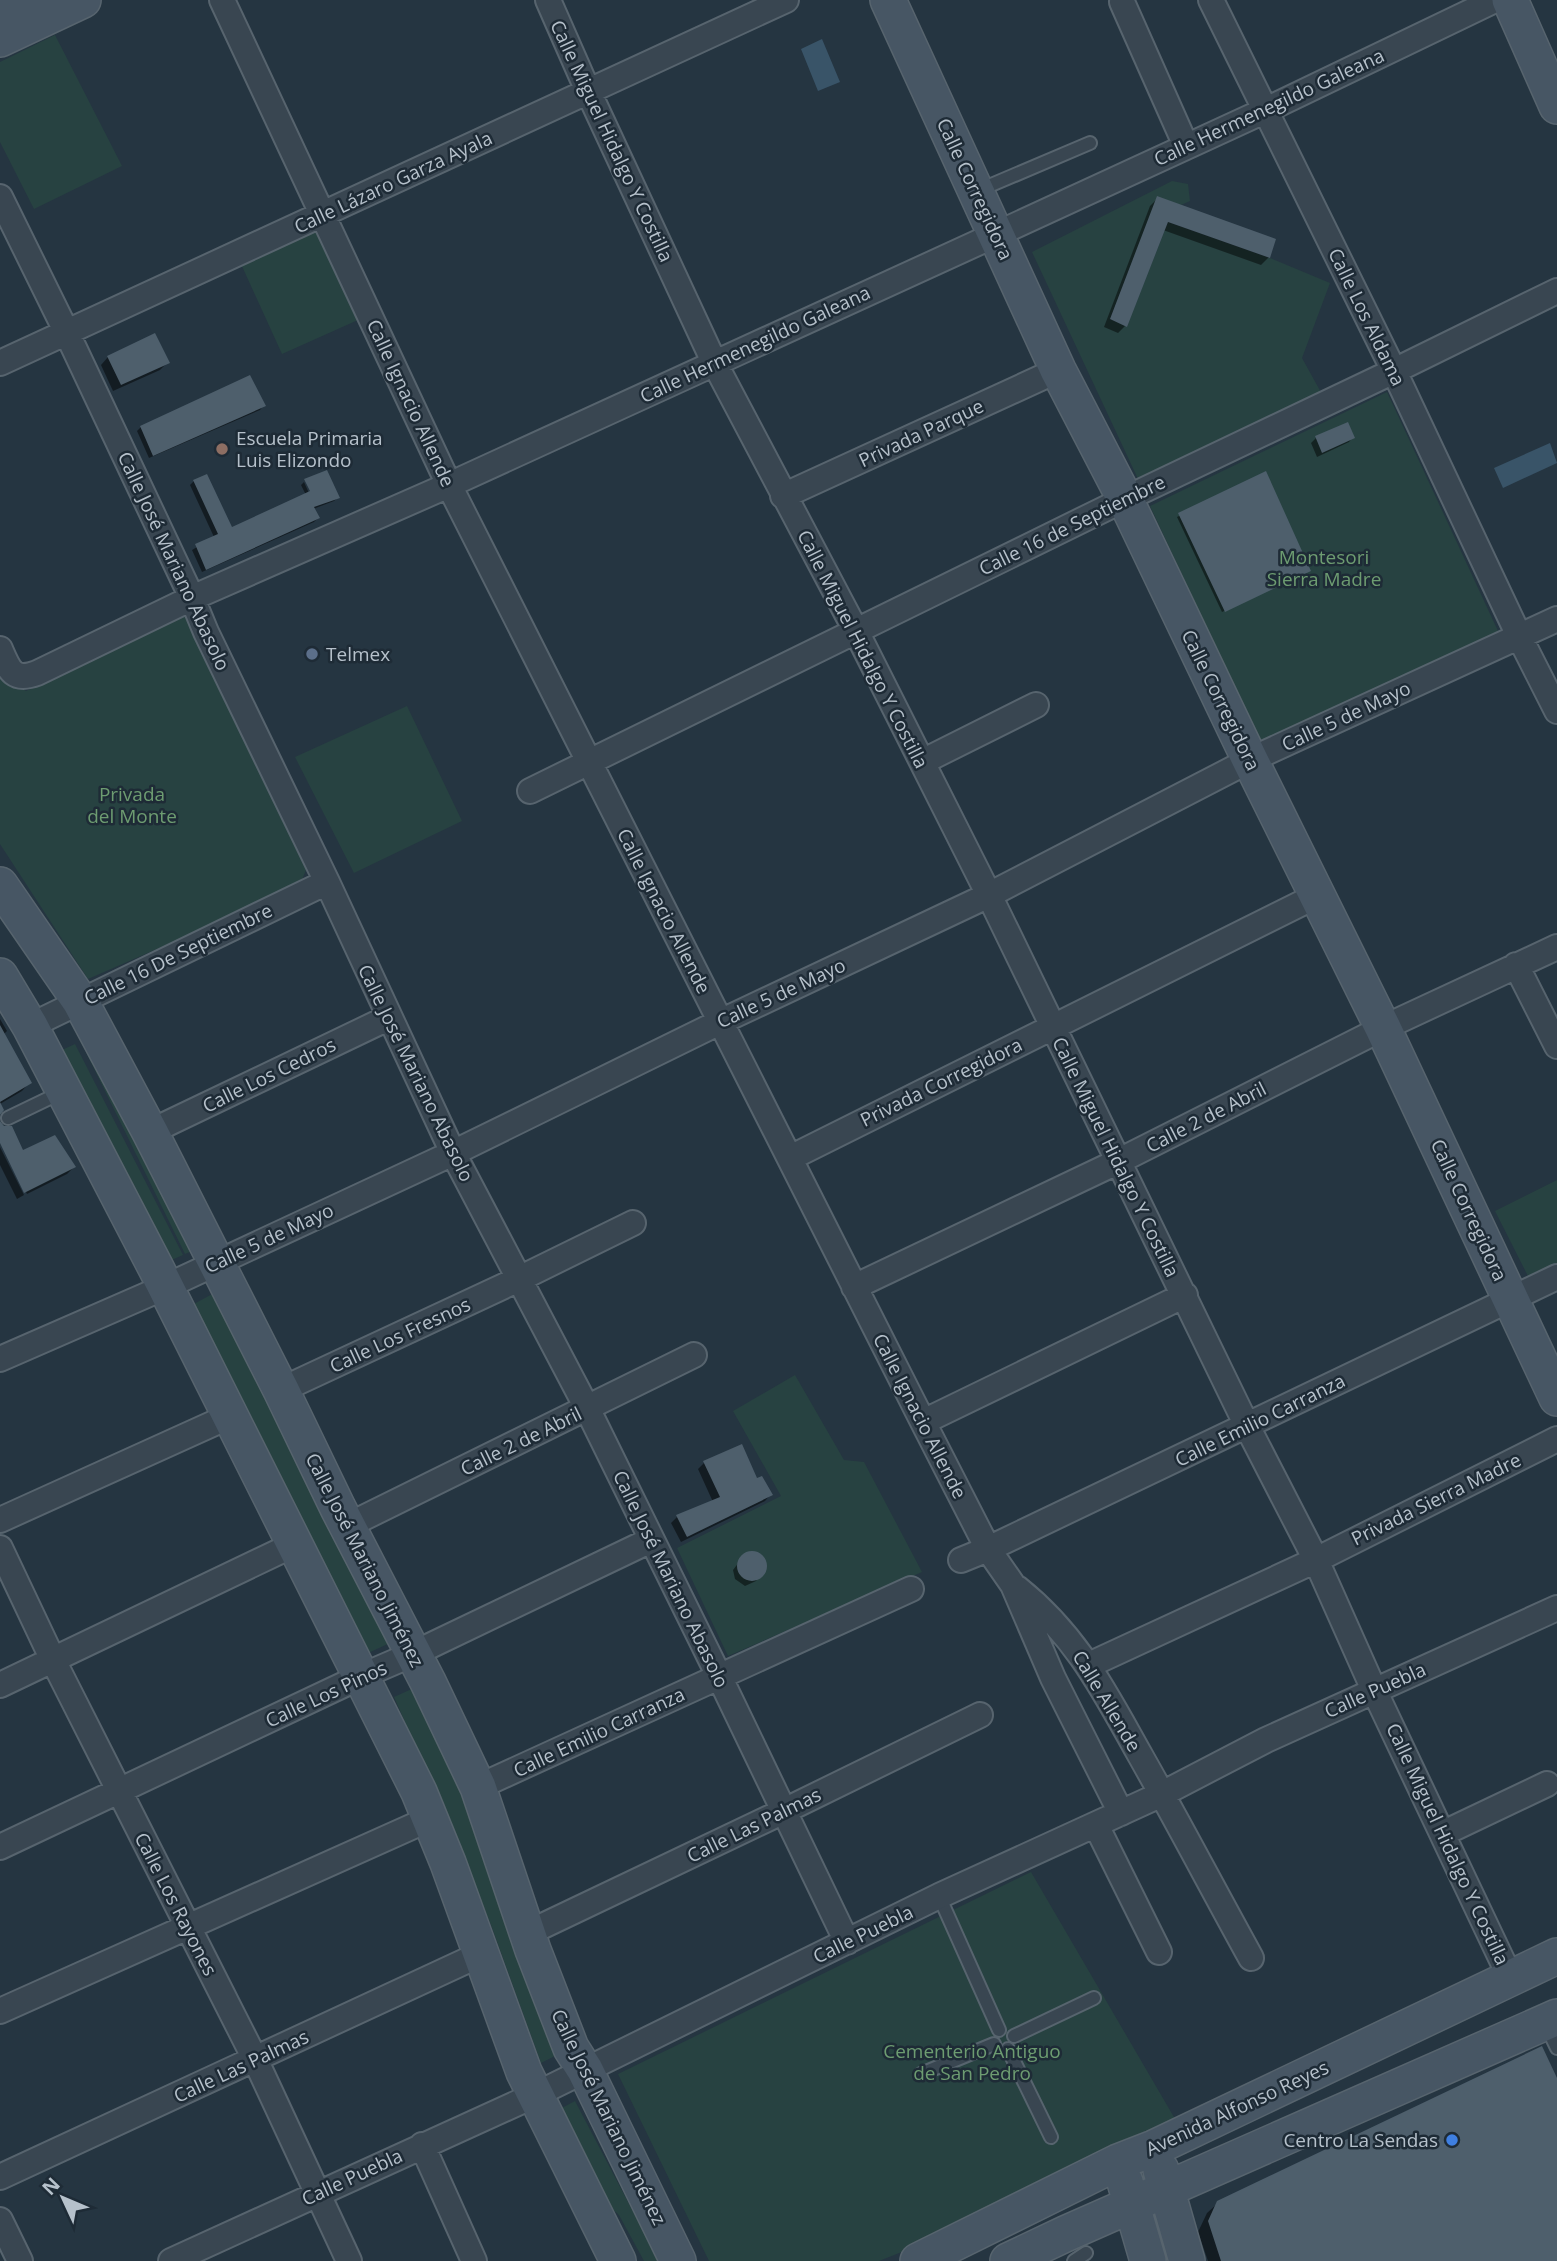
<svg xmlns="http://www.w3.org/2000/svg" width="1557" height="2261" viewBox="0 0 1557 2261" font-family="'Open Sans',sans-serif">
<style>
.green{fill:#274241}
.water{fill:#395468}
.shadow{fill:#0007}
.building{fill:#4e5f6c}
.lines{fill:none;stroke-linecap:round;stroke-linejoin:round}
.lane-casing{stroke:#57646e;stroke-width:16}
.street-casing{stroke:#57646e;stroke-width:28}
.secondary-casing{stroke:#57646e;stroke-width:38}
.lane{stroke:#394651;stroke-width:12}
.street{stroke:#394651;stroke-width:24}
.secondary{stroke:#475664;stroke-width:35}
.education-dot{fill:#8d6e63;stroke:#1e2b36;stroke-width:2.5}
.service-dot{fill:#5c6f8a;stroke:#1e2b36;stroke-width:2.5}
.shop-dot{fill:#3f7fe0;stroke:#1e2b36;stroke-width:2.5}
.labels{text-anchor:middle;stroke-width:5;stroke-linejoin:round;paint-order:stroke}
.street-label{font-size:19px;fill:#b6c1cb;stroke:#1e2b36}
.poi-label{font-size:19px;fill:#b6c1cb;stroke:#1e2b36;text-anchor:start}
.park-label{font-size:19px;fill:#6d9c71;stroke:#1e2b36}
</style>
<rect width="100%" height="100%" fill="#253541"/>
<path class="green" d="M55,35L122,166L34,209L0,142V62Z
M1172,181L1188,184L1190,201L1181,205L1157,197L1110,319L1127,326L1168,222L1270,258L1330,283L1302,358L1323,396L1139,481L1032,252Z
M316,229L358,320L282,354L241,264Z
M1387,392L1498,631L1261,744L1150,506Z
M188,612L306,870L299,887L88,979L0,844V656L12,682L26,691Z
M407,706L462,821L354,873L295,757Z
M93,1036L202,1247L185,1254L81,1042Z
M75,1044L183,1255L167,1262L62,1050Z
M1557,1180V1272L1532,1284L1495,1211Z
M216,1292L392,1642L366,1654L192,1305Z
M795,1375L844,1460L864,1462L922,1572L728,1656L677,1548L781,1496L733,1411Z
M414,1688L476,1817L561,2053L541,2063L491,1925L451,1827L394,1697Z
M1031,1872L1178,2124L957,2230L879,2261H709L618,2074Z
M575,2101L659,2261H644L619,2215L606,2203L560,2109Z"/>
<path class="water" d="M822,39L840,82L818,91L801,49Z
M1550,443L1557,463L1503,488L1494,468Z"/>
<path class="shadow" d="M1158,198L1269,257L1261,265L1163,230L1125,326L1118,333L1104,327L1150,206Z
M108,357L168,362L160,370L113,391L101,365Z
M263,406L260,410L149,458L137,431L141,427Z
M1353,437L1349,442L1317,457L1311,443L1316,438Z
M1265,473L1307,572L1222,612L1177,517Z
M194,481L231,529L306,495L301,485L304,482L312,500L338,497L334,501L313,509L318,518L314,522L202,572L192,550L214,537L190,485Z
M0,1019L7,1031L3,1035L29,1083L22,1091L0,1104Z
M0,1124L22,1152L74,1167L67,1174L27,1194L0,1139Z
M0,1147L24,1195L17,1199L0,1165Z
M704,1463L756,1480L771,1494L765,1501L681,1542L671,1523L677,1517L713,1502L698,1469Z
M751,1553L760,1556L765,1567L756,1581L745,1586L735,1579L733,1570L743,1557Z
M1557,2082V2261H1208L1198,2232L1207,2213L1218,2203Z"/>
<path class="building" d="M1157,196L1276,239L1270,258L1168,222L1127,327L1110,319Z
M155,333L170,363L121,385L107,356Z
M250,375L266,406L153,456L140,426Z
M1348,422L1355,438L1322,453L1315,436Z
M327,470L340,498L314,507L320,518L206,570L195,544L218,534L193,480L207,474L232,527L310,491L304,479Z
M1266,471L1311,571L1225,612L1178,513Z
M0,1025L32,1083L0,1102L4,1110L0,1115Z
M0,1121L4,1126H12L23,1150L55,1135L76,1167L24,1193L0,1143Z
M742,1444L757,1478L762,1476L773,1495L687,1537L676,1515L720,1497L703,1461Z
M737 1566a15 15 0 1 1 30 0a15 15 0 1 1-30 0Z
M1542,2046L1557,2078V2261H1221L1208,2221L1217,2201Z"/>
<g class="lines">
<g class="lane-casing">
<path id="lane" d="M977,191L1090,143
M8,1118L62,1092
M939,1896L999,2030
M1545,2023L1557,2048
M1014,2036L1094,1998
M1008,2049L1051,2137
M921,2074L994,2044
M1074,2261L1086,2253"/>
</g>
<g class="street-casing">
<path id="street" d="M222,0L449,485L923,1422L988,1549L1013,1585L1053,1678L1121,1813
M548,0L588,91L714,362L856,631L989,895L1247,1426L1316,1560L1374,1690L1510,1977
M1211,0L1394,371L1519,636L1557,711
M1122,2L1186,146
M0,197L66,331L192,598L206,632L327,882L453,1153L587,1408L719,1676L847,1942
M0,363L786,0
M783,496L1058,370
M0,649C9,670 13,682 37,673L192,598L449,485L997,234L1264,111L1495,0
M922,762L1036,705
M530,791L1125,499L1394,371L1557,291
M1516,965L1557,1046
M30,1026L327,882
M150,1132L388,1018
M790,1158L1318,895
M854,1287L1117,1162L1383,1028L1557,947
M0,1359L165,1287L453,1153L720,1022L989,895L1250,760L1557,619
M281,1390L519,1279L633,1223
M923,1422L1185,1295
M0,1520L232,1415
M347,1526L694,1355
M0,1548L53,1660L255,2059L349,2261
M961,1560L988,1549L1557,1277
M1017,1588C1077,1636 1104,1691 1140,1755C1178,1822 1214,1891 1251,1958
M1089,1665L1316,1560L1557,1439
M0,1685L295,1544
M478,1787L911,1589
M1096,1825L1159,1952
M1444,1833L1547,1784
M0,1847L362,1676L413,1654L651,1540
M528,1933L784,1811L980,1715
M0,2011L429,1819
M422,2145L474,2261
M0,2177L481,1954
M0,2220L20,2261
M171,2261L535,2095L939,1896L1162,1794L1266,1740L1557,1608"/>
</g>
<g class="secondary-casing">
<path id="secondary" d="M888,0L1058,370L1125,499L1250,760L1383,1028L1557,1398
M1510,0L1557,106
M0,11L26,0
M0,39L83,0
M0,885L80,1001L95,1029L150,1132L281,1390L338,1508L428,1682L478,1787L533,1950L571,2048L585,2070L678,2261
M0,976L30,1026L156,1268L419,1792L448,1863L524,2072L618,2261
M1161,2170L1187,2261
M1125,2182L1148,2261
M918,2261L1118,2162L1154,2148L1557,1956
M1008,2261L1065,2234L1557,2017"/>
</g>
<use href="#lane" class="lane"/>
<use href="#street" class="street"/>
<use href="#secondary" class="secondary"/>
</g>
<circle class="education-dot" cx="222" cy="449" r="7"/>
<circle class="service-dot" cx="312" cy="654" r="7"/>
<circle class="shop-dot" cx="1452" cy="2140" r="7"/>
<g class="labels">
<g class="street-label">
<text transform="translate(1269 107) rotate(-25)" y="7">Calle Hermenegildo Galeana</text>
<text transform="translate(612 141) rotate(65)" y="7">Calle Miguel Hidalgo Y Costilla</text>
<text transform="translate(393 182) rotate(-25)" y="7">Calle Lázaro Garza Ayala</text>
<text transform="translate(975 189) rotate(65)" y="7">Calle Corregidora</text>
<text transform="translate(1367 317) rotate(64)" y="7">Calle Los Aldama</text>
<text transform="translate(755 344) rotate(-25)" y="7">Calle Hermenegildo Galeana</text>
<text transform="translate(411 403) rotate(65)" y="7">Calle Ignacio Allende</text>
<text transform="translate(921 433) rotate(-25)" y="7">Privada Parque</text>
<text transform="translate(1072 525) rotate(-26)" y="7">Calle 16 de Septiembre</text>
<text transform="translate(174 561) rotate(65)" y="7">Calle José Mariano Abasolo</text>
<text transform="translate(863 649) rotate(63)" y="7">Calle Miguel Hidalgo Y Costilla</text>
<text transform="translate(1221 700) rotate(64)" y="7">Calle Corregidora</text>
<text transform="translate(1346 716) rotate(-25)" y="7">Calle 5 de Mayo</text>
<text transform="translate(664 911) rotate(63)" y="7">Calle Ignacio Allende</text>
<text transform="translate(178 954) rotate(-26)" y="7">Calle 16 De Septiembre</text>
<text transform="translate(781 993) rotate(-25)" y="7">Calle 5 de Mayo</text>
<text transform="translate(416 1073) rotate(64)" y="7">Calle José Mariano Abasolo</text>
<text transform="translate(269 1075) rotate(-26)" y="7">Calle Los Cedros</text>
<text transform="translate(941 1082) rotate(-26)" y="7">Privada Corregidora</text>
<text transform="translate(1206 1117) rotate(-27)" y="7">Calle 2 de Abril</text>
<text transform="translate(1116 1157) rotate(64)" y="7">Calle Miguel Hidalgo Y Costilla</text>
<text transform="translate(1469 1210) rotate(65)" y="7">Calle Corregidora</text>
<text transform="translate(269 1238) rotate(-25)" y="7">Calle 5 de Mayo</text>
<text transform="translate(400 1335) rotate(-25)" y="7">Calle Los Fresnos</text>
<text transform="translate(920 1416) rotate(63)" y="7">Calle Ignacio Allende</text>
<text transform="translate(1260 1420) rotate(-26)" y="7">Calle Emilio Carranza</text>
<text transform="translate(521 1441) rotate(-26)" y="7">Calle 2 de Abril</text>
<text transform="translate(1436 1499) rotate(-26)" y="7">Privada Sierra Madre</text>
<text transform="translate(365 1560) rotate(63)" y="7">Calle José Mariano Jiménez</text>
<text transform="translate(671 1579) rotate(64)" y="7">Calle José Mariano Abasolo</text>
<text transform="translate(1375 1690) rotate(-24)" y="7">Calle Puebla</text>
<text transform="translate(326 1694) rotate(-25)" y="7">Calle Los Pinos</text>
<text transform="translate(1107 1701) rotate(59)" y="7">Calle Allende</text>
<text transform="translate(599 1732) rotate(-25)" y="7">Calle Emilio Carranza</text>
<text transform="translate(754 1825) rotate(-26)" y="7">Calle Las Palmas</text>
<text transform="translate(1448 1844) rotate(65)" y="7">Calle Miguel Hidalgo Y Costilla</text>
<text transform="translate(176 1904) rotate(63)" y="7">Calle Los Rayones</text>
<text transform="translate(863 1934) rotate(-26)" y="7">Calle Puebla</text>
<text transform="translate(241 2066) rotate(-25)" y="7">Calle Las Palmas</text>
<text transform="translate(1237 2108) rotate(-25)" y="7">Avenida Alfonso Reyes</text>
<text transform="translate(609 2117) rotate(64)" y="7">Calle José Mariano Jiménez</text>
<text transform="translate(352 2177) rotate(-25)" y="7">Calle Puebla</text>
</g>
<g class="poi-label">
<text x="236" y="445">Escuela Primaria<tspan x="236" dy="22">Luis Elizondo</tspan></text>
<text x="326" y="661">Telmex</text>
<text x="1438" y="2147" text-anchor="end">Centro La Sendas</text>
</g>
<g class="park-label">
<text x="1324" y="564">Montesori<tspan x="1324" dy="22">Sierra Madre</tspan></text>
<text x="132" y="801">Privada<tspan x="132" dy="22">del Monte</tspan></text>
<text x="972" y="2058">Cementerio Antiguo<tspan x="972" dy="22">de San Pedro</tspan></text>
</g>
</g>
<g transform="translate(63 2198) rotate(314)" stroke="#1e2b36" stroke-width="5" paint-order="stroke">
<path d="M0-5L12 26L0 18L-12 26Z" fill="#b6c1cb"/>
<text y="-10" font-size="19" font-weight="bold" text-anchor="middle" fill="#b6c1cb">N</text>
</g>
</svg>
